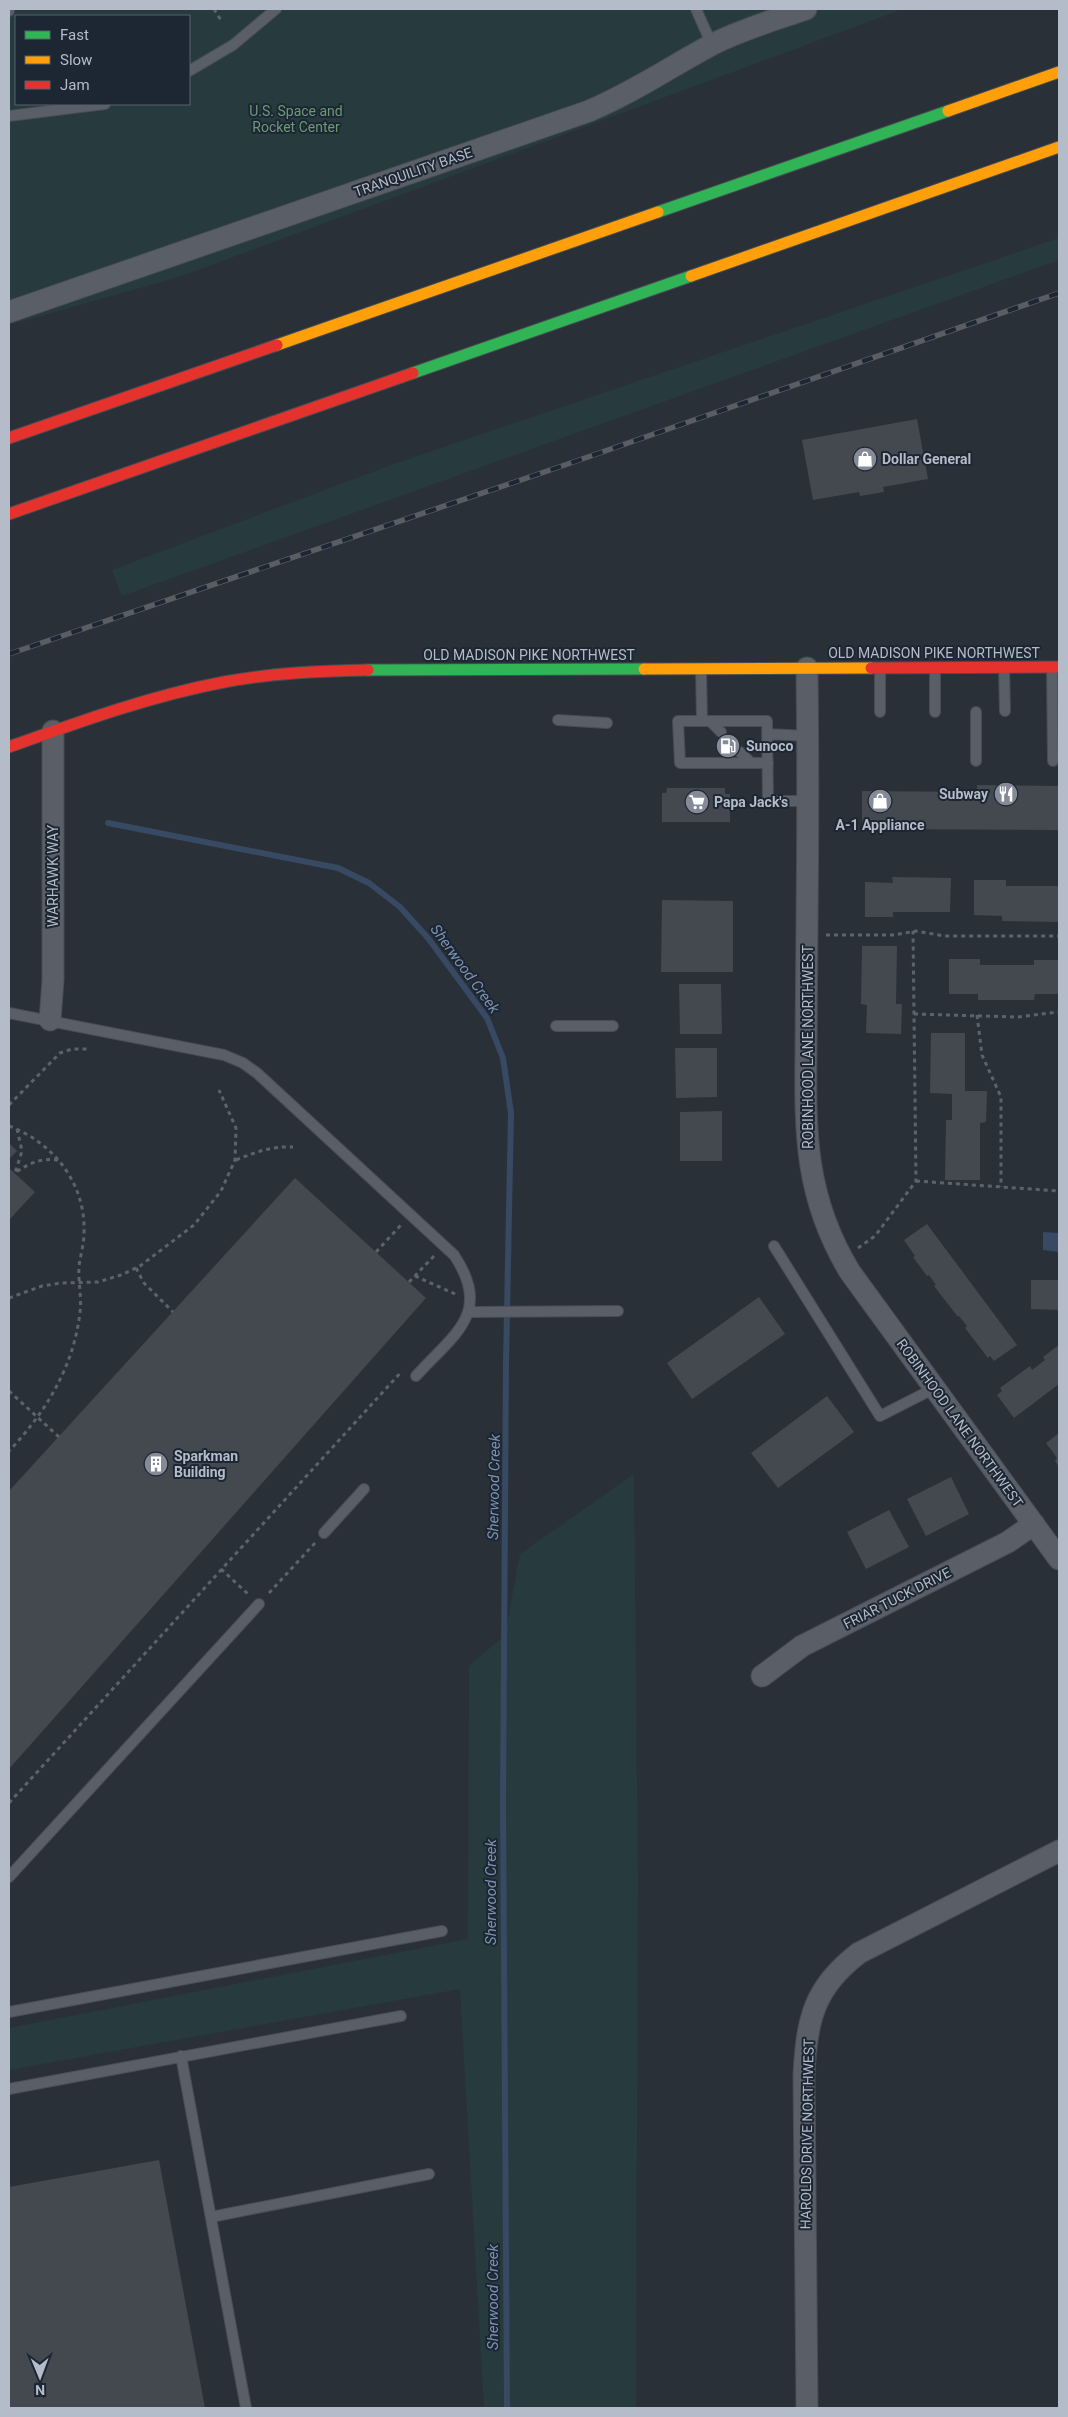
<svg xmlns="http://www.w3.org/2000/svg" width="1068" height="2417" viewBox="0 0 1068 2417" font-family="Roboto,sans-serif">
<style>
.green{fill:#273a3e;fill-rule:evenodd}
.water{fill:#384963}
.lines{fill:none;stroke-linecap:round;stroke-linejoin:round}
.stream{stroke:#384963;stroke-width:6}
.building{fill:#444950}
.lane-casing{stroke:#484c53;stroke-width:12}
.street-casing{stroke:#484c53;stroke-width:23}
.fast-casing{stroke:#484c53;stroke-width:13}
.slow-casing{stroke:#484c53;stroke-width:13}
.jam-casing{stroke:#484c53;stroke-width:13}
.path{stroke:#5d636a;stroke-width:3;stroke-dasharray:4 4;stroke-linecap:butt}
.lane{stroke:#5a5e66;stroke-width:10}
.street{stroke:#5a5e66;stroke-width:21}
.fast{stroke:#30b455;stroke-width:11}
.slow{stroke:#ff9f0a;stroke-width:11}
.jam{stroke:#e5322d;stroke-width:11}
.rail-casing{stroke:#595d64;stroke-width:5.5}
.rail{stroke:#1d2633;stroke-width:4;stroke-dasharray:11;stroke-linecap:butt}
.labels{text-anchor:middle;stroke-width:4;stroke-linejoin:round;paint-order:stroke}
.park-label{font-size:14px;fill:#6b9a76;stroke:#1d2633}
.street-label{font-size:14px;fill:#b4bcc9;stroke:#1d2633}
.poi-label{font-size:14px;font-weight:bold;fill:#b4bcc9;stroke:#1d2633;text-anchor:start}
.water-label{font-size:15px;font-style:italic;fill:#7c92b1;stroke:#1d2633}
</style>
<rect width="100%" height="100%" fill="#2a3038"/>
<path class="green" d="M9,9H903L179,277L9,325ZM16,16H189V104H16Z
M1059,238V260L122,596L112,570L391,465Z
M634,1474L638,1880L636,2408H484L460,1989L9,2070V2028L468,1939L469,1666L505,1635L520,1554Z"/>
<path class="water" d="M1043,1232L1059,1233V1252L1043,1250Z"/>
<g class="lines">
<path class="stream" d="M108,823L338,868L369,883L400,907L428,938L487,1018L503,1058L511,1113L506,1362L503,1804L507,2408"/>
</g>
<path class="building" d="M917,419L928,479L883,487L884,492L860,496L859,492L813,500L802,440Z
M977,785L1059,786V830L862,829V791L977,792Z
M667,788H725V794H730V822H662V793H666Z
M892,877L951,878L950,912H893V917H865V882L893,883Z
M974,880H1006V886H1059V922L1002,921V916L974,915Z
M662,900L733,901V972H661Z
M862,946H897L896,1004H902L901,1034L866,1033L867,1005L861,1004Z
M949,959H980V965H1034V960H1059V994H1035L1034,1000H978V994H949Z
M679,984H721L722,1034H680Z
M931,1033H965V1091H987L986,1122L980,1123V1180H945L946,1120H952V1094L930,1093Z
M675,1048H717V1097L676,1098Z
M722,1111V1161H680V1112Z
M9,1143L17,1151L9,1159Z
M9,1168L35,1192L9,1220Z
M295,1178L426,1298L9,1769V1491Z
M927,1224L1017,1345L994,1361L990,1356L988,1358L965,1328L967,1326L959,1316L958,1317L934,1286L936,1285L929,1275L927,1276L913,1257L915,1256L904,1240Z
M1031,1280H1059V1310L1031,1309Z
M759,1297L785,1334L692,1399L667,1363Z
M1059,1345V1384L1014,1418L997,1395L1002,1391L1000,1388L1030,1366L1032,1370L1045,1360L1043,1357Z
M827,1396L854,1432L778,1488L751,1453Z
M1059,1433V1467L1055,1461L1057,1458L1046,1443Z
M951,1477L969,1514L926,1536L907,1499Z
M889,1510L909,1547L866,1569L847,1532Z
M159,2160L205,2408H9V2187Z"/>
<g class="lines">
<g class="lane-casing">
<path id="lane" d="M696,9L712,45
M9,11V9
M189,71L233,45L276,9
M9,116L105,104
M1004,667L1005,711
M880,668V712
M1052,668L1053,761
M701,669L702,721
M935,712V668
M976,712V761
M558,720L607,723
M710,721L721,732
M767,734L808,736
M740,752L751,763
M768,763H680L678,721H767L768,801H809
M9,1013L224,1055L243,1063L257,1073L454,1255C493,1313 454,1334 416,1376
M556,1026H613
M774,1246L880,1416L935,1388
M470,1312L618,1311
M324,1533L364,1489
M9,1877L259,1604
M9,2012L442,1931
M181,2056L246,2408
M9,2089L401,2016
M211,2217L429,2174"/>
</g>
<g class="street-casing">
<path id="street" d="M9,312L589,111C634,92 670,67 713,44C743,29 774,20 806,9
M807,668C808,753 808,837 807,922C807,964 806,1007 806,1050C805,1134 805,1198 850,1272L1059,1559
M50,1020L53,980V731
M762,1676L802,1646L1008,1542L1034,1524
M807,2408L804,2075C807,2020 813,1988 859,1953L1059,1851"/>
</g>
<g class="fast-casing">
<path id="fast" d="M658,212L948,111
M413,373L691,276
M368,670L644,669"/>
</g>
<g class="slow-casing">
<path id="slow" d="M948,111L1059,72
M691,276L1059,147
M277,345L658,212
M644,669L871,668"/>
</g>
<g class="jam-casing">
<path id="jam" d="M9,438L277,345
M9,514L413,373
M871,668L1059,667
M9,747C79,722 150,696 224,682C271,673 320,671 368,670"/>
</g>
<path class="path" d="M214,9L222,22
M826,935H894L916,931L944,936H1059
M914,1014L1017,1017L1059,1012
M977,1015L982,1055L1001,1097V1187
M9,1105L60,1053L72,1049H90
M9,1126C54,1143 86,1184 84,1233C84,1245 80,1256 79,1267C78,1282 82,1297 80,1312C74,1366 46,1412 9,1451
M17,1129L22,1151L15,1173C29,1163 40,1158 58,1160
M236,1160C256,1152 271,1146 293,1147
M916,1181L1059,1191
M858,1248L875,1236L916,1181L913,931
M376,1252L401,1225
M136,1268L144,1283L173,1312
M415,1276L455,1294
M409,1282L434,1256
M9,1298L42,1286L61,1283L98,1282L121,1275L140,1266L194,1225L221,1191L235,1160L236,1128L219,1090
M9,1391L59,1437
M221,1569L248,1594
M269,1593L315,1543
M9,1803L402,1371"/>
<use href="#lane" class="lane"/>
<use href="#street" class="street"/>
<use href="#fast" class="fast"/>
<use href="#slow" class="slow"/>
<use href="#jam" class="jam"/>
<g class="rail-casing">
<path id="rail" d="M9,654L562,466L1059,293"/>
</g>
<use href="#rail" class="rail"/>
</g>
<defs>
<g id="shop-disc" transform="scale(1.25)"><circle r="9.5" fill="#848b96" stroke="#1d2633"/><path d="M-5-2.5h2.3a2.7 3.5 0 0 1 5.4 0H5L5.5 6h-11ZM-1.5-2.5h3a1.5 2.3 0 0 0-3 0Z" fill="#fff"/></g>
<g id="fuel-disc" transform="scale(1.25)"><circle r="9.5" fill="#848b96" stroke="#1d2633"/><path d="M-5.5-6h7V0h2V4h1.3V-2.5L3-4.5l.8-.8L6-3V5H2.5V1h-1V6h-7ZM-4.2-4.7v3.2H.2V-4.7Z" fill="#fff"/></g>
<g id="restaurant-disc" transform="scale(1.25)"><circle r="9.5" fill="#848b96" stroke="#1d2633"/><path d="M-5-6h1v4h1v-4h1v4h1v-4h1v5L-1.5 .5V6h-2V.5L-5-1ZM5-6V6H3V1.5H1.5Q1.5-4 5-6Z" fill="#fff"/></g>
<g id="supermarket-disc" transform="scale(1.25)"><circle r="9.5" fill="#848b96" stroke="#1d2633"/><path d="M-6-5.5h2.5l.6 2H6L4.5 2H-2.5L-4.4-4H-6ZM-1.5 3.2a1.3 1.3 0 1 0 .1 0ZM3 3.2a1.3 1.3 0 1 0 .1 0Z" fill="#fff"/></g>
<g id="building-disc" transform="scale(1.25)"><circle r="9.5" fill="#848b96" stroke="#1d2633"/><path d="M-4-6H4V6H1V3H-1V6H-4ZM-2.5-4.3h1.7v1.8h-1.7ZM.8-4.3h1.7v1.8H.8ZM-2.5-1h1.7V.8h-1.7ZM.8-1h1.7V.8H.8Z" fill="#fff"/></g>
</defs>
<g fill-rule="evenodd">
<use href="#shop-disc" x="865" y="459"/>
<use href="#fuel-disc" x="728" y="746"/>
<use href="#restaurant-disc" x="1006" y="794"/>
<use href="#shop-disc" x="880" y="801"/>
<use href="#supermarket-disc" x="697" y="802"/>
<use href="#building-disc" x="156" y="1464"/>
</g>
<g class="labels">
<g class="park-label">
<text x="296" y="116">U.S. Space and<tspan x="296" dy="16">Rocket Center</tspan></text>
</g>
<g class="street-label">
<text transform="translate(413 172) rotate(-19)" y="5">TRANQUILITY BASE</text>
<text x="934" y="658">OLD MADISON PIKE NORTHWEST</text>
<text x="529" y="660">OLD MADISON PIKE NORTHWEST</text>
<text transform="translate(53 876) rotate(-90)" y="5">WARHAWK WAY</text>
<text transform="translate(808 1047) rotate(-90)" y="5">ROBINHOOD LANE NORTHWEST</text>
<text transform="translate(960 1423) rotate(54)" y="5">ROBINHOOD LANE NORTHWEST</text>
<text transform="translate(897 1598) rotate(-27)" y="5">FRIAR TUCK DRIVE</text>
<text transform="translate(807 2134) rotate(-89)" y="5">HAROLDS DRIVE NORTHWEST</text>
</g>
<g class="poi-label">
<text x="882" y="464">Dollar General</text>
<text x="746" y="751">Sunoco</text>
<text x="988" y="799" text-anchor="end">Subway</text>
<text x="714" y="807">Papa Jack's</text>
<text x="880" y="830" text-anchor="middle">A-1 Appliance</text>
<text x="174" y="1461">Sparkman<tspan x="174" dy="16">Building</tspan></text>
</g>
<g class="water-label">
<text transform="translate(465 969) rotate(54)" y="5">Sherwood Creek</text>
<text transform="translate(494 1487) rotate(-89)" y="5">Sherwood Creek</text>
<text transform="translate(491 1892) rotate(-90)" y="5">Sherwood Creek</text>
<text transform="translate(493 2297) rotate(-90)" y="5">Sherwood Creek</text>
</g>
</g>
<rect width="1068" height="2417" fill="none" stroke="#b4bcc9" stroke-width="20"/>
<rect x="15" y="15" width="175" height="90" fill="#1d2633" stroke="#59626f"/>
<rect x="25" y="31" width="25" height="8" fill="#30b455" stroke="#59626f"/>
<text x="60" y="40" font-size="15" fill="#b4bcc9">Fast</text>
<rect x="25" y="56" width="25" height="8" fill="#ff9f0a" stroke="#59626f"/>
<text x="60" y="65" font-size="15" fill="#b4bcc9">Slow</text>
<rect x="25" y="81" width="25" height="8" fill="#e5322d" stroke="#59626f"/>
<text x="60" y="90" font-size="15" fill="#b4bcc9">Jam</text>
<g transform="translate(40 2377) rotate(179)" stroke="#1d2633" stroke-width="4" paint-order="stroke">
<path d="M0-4L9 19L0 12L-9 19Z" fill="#b4bcc9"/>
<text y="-8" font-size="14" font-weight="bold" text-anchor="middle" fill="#b4bcc9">N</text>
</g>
</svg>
